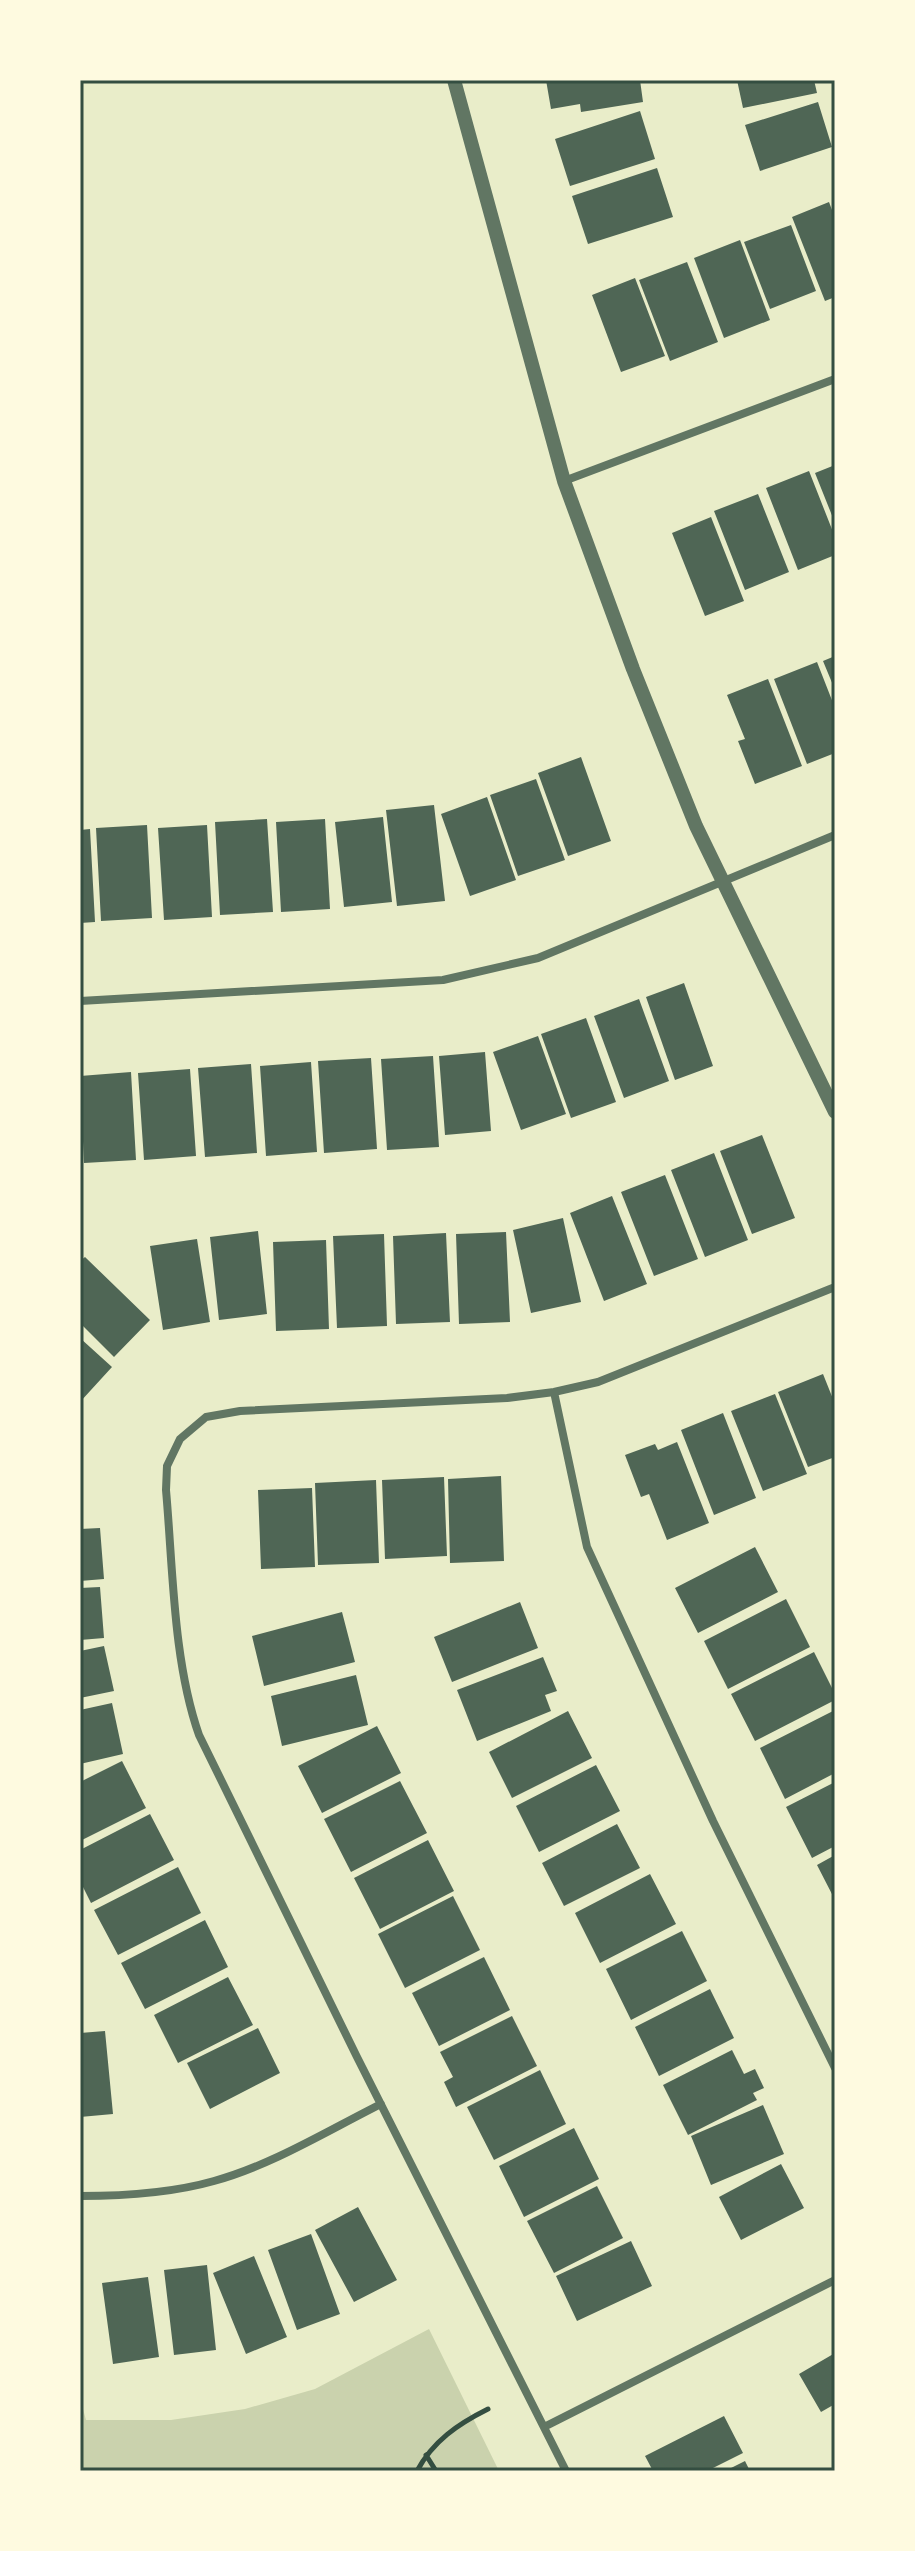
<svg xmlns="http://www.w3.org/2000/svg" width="915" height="2551" viewBox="0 0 915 2551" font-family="'Times New Roman',serif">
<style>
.green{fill:#cad2ad}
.building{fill:#4f6655}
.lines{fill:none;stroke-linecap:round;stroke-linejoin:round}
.path{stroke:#344e41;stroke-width:5}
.minor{stroke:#617663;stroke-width:8}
.tertiary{stroke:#617663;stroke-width:14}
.neatline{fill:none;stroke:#344e41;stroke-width:3}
</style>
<rect width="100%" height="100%" fill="#e9edc9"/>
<path class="green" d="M429,2329L499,2471H80V2398L86,2420H171L245,2409L315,2389Z"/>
<path class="building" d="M546,80H640L643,102L581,112L580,104L551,109Z
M737,80H814L817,93L743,108Z
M818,102L832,147L760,171L745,125Z
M640,111L655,159L570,186L555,139Z
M657,168L673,217L588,244L572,196Z
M829,202L835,218V297L825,301L792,217Z
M791,225L816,291L770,309L744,242Z
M740,240L770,320L724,338L694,258Z
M687,262L718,342L670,361L639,280Z
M635,278L665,356L621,372L592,295Z
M835,465V523L815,473Z
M809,471L835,537V555L798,570L766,488Z
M758,494L789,572L745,590L714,511Z
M711,517L744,601L705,616L672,533Z
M835,656V690L823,661Z
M817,662L835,708V753L807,764L774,679Z
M768,679L802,766L755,784L738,741L745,739L727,695Z
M581,757L611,841L568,856L538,773Z
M536,779L565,860L518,876L490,795Z
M487,797L516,880L470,896L441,814Z
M434,805L445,901L397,906L386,810Z
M383,817L392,902L344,907L335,822Z
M267,819L273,912L220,915L215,822Z
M325,819L330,909L281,912L276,822Z
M147,825L152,918L101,921L96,828Z
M207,825L212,917L164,920L158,828Z
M90,829L95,922L80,923V830Z
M684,983L713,1066L675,1080L646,997Z
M639,999L669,1081L624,1098L594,1016Z
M586,1018L616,1102L571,1118L541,1034Z
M538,1036L566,1114L521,1130L493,1052Z
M485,1052L491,1131L445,1135L439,1056Z
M433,1056L439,1147L387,1150L381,1059Z
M371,1058L377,1149L324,1153L318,1061Z
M311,1062L317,1152L266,1156L260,1066Z
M251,1064L257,1153L205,1157L198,1068Z
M190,1069L196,1156L144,1160L138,1073Z
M131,1072L136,1160L84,1163L80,1076Z
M762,1135L795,1218L752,1234L720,1151Z
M714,1153L748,1240L705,1257L671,1170Z
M665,1175L698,1259L654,1276L621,1192Z
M612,1196L647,1284L604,1301L570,1213Z
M563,1218L581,1302L531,1313L513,1230Z
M258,1231L267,1314L219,1320L210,1237Z
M506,1232L510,1322L459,1324L456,1234Z
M446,1233L450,1322L396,1324L393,1236Z
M384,1234L387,1326L337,1328L333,1236Z
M197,1239L210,1322L163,1330L150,1246Z
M326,1240L329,1329L276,1331L273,1242Z
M85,1257L150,1320L114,1357L80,1323V1261Z
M80,1338L112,1367L80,1402Z
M823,1374L835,1404V1457L808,1467L778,1392Z
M775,1394L807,1474L763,1491L731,1411Z
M723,1413L756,1498L714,1515L681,1430Z
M677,1442L709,1523L667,1540L649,1494L641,1497L625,1455L655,1444L658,1450Z
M501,1476L504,1561L450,1563L448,1479Z
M444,1477L447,1556L385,1559L382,1480Z
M376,1480L379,1563L318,1565L315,1483Z
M312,1488L315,1567L261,1569L258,1490Z
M100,1528L104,1579L80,1581V1529Z
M755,1547L778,1592L698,1633L675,1588Z
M100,1587L104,1638L80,1640V1588Z
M786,1599L810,1647L728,1689L704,1641Z
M520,1602L538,1648L452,1682L434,1637Z
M342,1612L355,1662L264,1686L252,1636Z
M104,1646L114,1691L80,1698V1651Z
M814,1652L835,1694V1700L755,1741L731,1694Z
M543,1657L557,1691L545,1695L551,1711L477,1741L457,1690Z
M356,1675L368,1725L282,1746L271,1696Z
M112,1703L123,1754L80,1764V1710Z
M568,1711L592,1758L512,1798L489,1752Z
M833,1711L835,1773L785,1799L760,1748Z
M377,1726L401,1773L322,1813L298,1766Z
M122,1761L146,1808L80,1841V1782Z
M596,1765L620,1811L539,1852L516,1806Z
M400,1781L427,1833L351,1872L324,1819Z
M835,1782V1846L812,1858L786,1807Z
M150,1814L174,1860L91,1903L80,1881V1850Z
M617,1824L640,1868L564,1906L542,1863Z
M428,1840L454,1891L380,1929L354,1878Z
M835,1855V1900L817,1865Z
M178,1867L201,1913L118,1955L94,1910Z
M650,1874L676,1924L600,1963L575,1913Z
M453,1896L480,1950L405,1988L378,1934Z
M205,1920L228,1967L145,2009L121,1963Z
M682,1931L707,1981L631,2020L606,1969Z
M484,1957L510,2010L439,2046L412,1993Z
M228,1977L253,2025L178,2063L154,2015Z
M710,1989L734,2038L659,2076L635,2027Z
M512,2016L537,2066L456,2107L444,2082L453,2077L440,2052Z
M258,2028L280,2073L210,2109L187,2063Z
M105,2031L113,2114L80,2117V2033Z
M732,2050L744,2074L755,2069L764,2088L753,2093L757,2100L688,2135L663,2085Z
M540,2070L566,2124L494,2160L467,2107Z
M763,2105L784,2154L711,2185L691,2136Z
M574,2128L599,2179L524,2217L499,2166Z
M781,2164L804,2208L741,2240L719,2197Z
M597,2186L623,2238L554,2273L527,2221Z
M358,2207L397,2280L354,2302L315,2230Z
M311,2234L340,2314L297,2330L268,2250Z
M631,2241L652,2286L577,2321L556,2276Z
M254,2256L287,2337L246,2354L213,2273Z
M207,2265L216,2350L174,2355L164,2270Z
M148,2277L159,2357L113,2364L102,2283Z
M835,2353V2404L821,2412L799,2374Z
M724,2416L743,2453L707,2471H653L645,2456Z
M745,2461L750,2471H725Z"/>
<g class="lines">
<path class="path" d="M426,2455L436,2471
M417,2471C433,2441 458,2424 488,2409"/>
<path class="minor" d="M564,481L835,379
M80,1001L443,980L538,958L835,835
M554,1392L587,1547L713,1821L835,2068
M80,2196C123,2196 172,2193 214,2181C272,2165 327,2131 381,2104
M544,2427L835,2280
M566,2471L357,2057L199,1735C173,1661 173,1568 166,1490L167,1466L180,1439L206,1417L240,1411L507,1398L554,1392L598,1382L835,1287"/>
<path class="tertiary" d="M454,80L564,481L633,669L696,826L835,1112"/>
</g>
<rect width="915" height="2551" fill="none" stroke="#fefae0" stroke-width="164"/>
<rect x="82" y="82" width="751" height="2387" class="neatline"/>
</svg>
